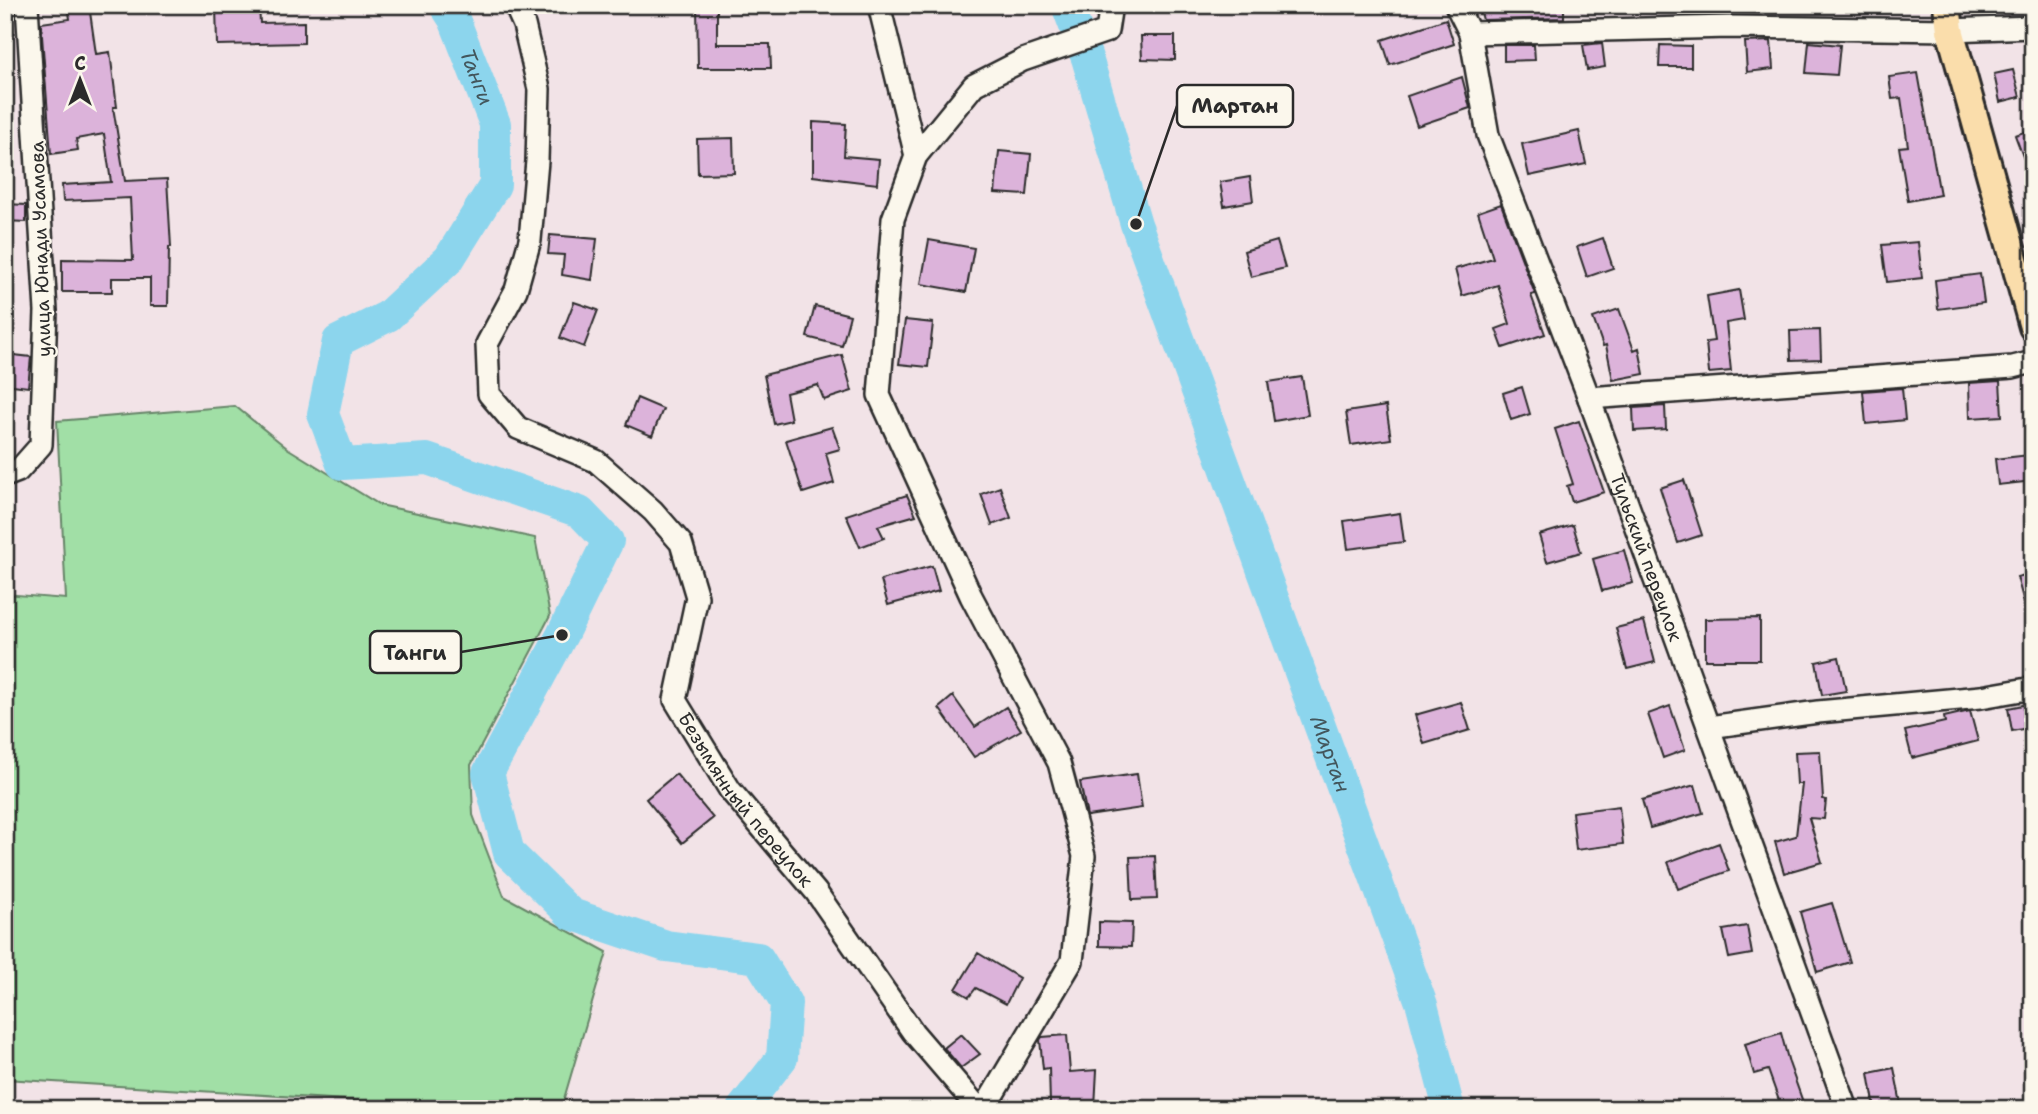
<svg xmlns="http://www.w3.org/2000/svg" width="2038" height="1114" viewBox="0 0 2038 1114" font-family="'Shantell Sans',sans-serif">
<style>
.green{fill:#a1dfa6;stroke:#668568;stroke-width:2}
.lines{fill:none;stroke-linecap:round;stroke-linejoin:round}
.river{stroke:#8cd5ed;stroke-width:32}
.building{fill:#dcb3da;stroke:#2b2b2b;stroke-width:2}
.minor-casing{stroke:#2b2b2b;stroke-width:26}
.major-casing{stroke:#2b2b2b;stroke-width:32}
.minor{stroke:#fbf7ec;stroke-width:21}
.major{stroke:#faddab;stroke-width:26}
.labels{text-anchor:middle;stroke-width:5;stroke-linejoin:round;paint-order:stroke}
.street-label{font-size:19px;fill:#2b2b2b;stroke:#fbf7ec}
.water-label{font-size:21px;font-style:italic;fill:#43565c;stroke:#fbf7ec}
.leader{fill:none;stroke:#2b2b2b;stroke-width:2.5}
.callout-dot{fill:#2b2b2b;stroke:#fbf7ec;stroke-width:2.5}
.callout{fill:#fbf7ec;stroke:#2b2b2b;stroke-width:2.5}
.callout-label{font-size:21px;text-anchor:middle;font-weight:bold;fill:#2b2b2b}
</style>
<rect width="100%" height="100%" fill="#f2e3e7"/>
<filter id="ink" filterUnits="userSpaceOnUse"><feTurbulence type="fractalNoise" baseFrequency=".0143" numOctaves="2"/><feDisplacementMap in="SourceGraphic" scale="14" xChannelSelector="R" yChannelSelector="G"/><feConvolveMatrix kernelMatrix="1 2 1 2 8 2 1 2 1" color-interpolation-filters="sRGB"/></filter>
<g filter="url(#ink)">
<path class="green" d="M235,406L287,448L380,505L535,538L550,616L471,765L473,815L504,896L607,952L561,1109H491L5,1079V594L66,599L57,421Z"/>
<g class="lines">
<g class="river">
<path id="s1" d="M445,5L454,19L495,124V185L449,259L388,316L338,341L323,414L342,464L427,459L580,512L608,541L562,635L488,773L509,853L571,914L666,946L758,958L786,1003L782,1058L742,1109"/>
<path id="s2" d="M1067,5L1087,58L1136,224L1422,1005L1449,1109"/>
</g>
</g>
<path class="building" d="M68,5H89L96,54L110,52L117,107H113L125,181L167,179L171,247H169L168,306H150V278H112V292H62V259L133,260L130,198L63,201L62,185L111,182L104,134L76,139L78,150L51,154L41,23L70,19Z
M216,5H259L260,23L304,22V43L217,45Z
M697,5H717V44H770L771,68H698Z
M1479,5H1564V18L1483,20Z
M1446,19L1454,44L1390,65L1382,40Z
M1141,36H1175V60L1142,59Z
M1771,41L1773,69L1747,72L1745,42Z
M1809,42L1840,45L1837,75L1806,73Z
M1602,43L1605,67L1587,70L1583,45Z
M1504,45H1534L1535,60L1504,61Z
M1660,45L1691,46V67H1659Z
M2013,70L2020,97L2000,102L1994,74Z
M1918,73L1940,195L1908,201L1899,147L1908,146L1901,98L1892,99L1889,77Z
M1462,77L1470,108L1417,126L1407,96Z
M813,122L846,124L844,156L879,159L877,184L813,176Z
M2033,129V178H2031L2015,135Z
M1579,131L1586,164L1529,176L1522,144Z
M733,138L734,173L698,174L697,139Z
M999,151L1031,154L1027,195L995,193Z
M1250,177L1253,201L1224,206L1220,182Z
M5,204L26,205V222L5,221Z
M1501,204L1535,294L1531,295L1545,334L1503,348L1496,329L1510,324L1498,285L1462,296L1455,269L1493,258L1478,212Z
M550,235L597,239L592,280L562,275L564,255L548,254Z
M1603,238L1613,268L1587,277L1577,247Z
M929,240L974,248L966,292L921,284Z
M1277,241L1285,268L1251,277L1244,251Z
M1918,242L1922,278L1887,282L1882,245Z
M1980,274L1984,303L1938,309L1935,280Z
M1739,290L1744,320L1726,323L1731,371L1709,373L1706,342L1714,341L1707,296Z
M574,302L598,310L584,347L560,338Z
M815,306L850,315L842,346L807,337Z
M1619,309L1634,350L1639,348L1644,374L1613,380L1606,345L1603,346L1593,318Z
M905,320L933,323L928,367L899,364Z
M1820,330L1821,359L1791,360L1790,331Z
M5,354L31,357L28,387L5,384Z
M842,355L852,391L824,400L818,385L786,393L791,420L774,424L764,375Z
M1302,377L1308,415L1274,421L1268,382Z
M2000,381L2002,416L1970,418L1969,383Z
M1522,387L1530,414L1511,420L1503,393Z
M1902,388L1905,420L1866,424L1863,391Z
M637,398L663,409L652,436L626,425Z
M1386,406L1391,439L1351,445L1346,412Z
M1665,406L1666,429L1634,431L1633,408Z
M1579,421L1604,492L1572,502L1567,486L1573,484L1555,429Z
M832,427L840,449L826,453L834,483L803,493L786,440Z
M2029,455L2033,481L1998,485L1995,459Z
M1684,480L1702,535L1678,543L1660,488Z
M1000,487L1011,518L992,525L981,494Z
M907,495L916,515L878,526L884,538L860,547L846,515Z
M1400,513L1404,542L1348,549L1344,521Z
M1573,525L1581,552L1547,562L1539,535Z
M1624,550L1633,583L1602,591L1593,559Z
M932,566L939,591L888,605L881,580Z
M2033,573V616L2028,617L2017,577Z
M1760,618V660H1705V619Z
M1644,621L1655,662L1627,669L1616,628Z
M1839,657L1846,691L1822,695L1816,662Z
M953,696L975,727L1006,707L1021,730L974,757L939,708Z
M1461,702L1470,730L1424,744L1415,715Z
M2033,703V727L2012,731L2008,708Z
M1670,706L1685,750L1663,758L1648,714Z
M1970,711L1978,741L1912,758L1905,731L1945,722L1944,717Z
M1820,751L1823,799L1826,800L1824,819L1809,818L1822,862L1784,873L1775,842L1796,836L1802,784H1797L1795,752Z
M676,774L713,818L682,843L646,799Z
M1137,774L1142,808L1087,816L1080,782Z
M1695,785L1703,813L1650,828L1642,800Z
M1619,806L1623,844L1576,850L1572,812Z
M1719,843L1729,871L1678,889L1668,862Z
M1155,856L1157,899L1132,900L1130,857Z
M1832,903L1850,962L1817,972L1800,912Z
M1099,922L1132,923L1131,947L1099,946Z
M1747,926L1752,954L1729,958L1723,930Z
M978,953L1019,978L1006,1004L976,988L969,997L956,989Z
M1781,1033L1789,1063L1804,1105L1795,1109H1782L1768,1070L1754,1074L1745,1044Z
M961,1034L980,1054L961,1068L944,1048Z
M1067,1035L1070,1072L1097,1070L1095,1107L1050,1104L1049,1068L1043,1069L1040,1040L1042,1037Z
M1894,1068L1902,1109H1875L1869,1073Z"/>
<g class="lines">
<g class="minor-casing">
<g id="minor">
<path id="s3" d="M515,5L524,25L539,89L537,161L530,240L516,290L487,344L489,394L518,428L596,461L653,511L681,543L697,597L675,700L730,790L816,892L913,1032L979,1109"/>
<path d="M879,5L916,156"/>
<path id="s4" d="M1456,5L1470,33L1488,135L1589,398L1847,1109"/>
<path d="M1470,33L1731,27L1950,30L2033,27"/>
<path d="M1589,398L2013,367L2033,362"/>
<path d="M5,476L18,471L41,445L46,311L27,5"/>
<path d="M1709,727L1818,712L1981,697L2033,688"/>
<path d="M984,1109L1072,961L1084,856L1059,763L971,596L879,395L893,219L916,156L974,85L1023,60L1107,31L1111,5"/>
</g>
</g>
<g class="major-casing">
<path id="major" d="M1947,5L1950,30L2033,327"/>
</g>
<use href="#minor" class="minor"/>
<use href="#major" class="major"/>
</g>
</g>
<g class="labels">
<g class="street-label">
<text transform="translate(40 249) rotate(-92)" y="7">улица Юнади Усамова</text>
<text dy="7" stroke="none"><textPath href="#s4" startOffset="586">Тульский переулок</textPath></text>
<text dy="7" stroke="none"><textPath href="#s3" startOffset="934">Безымянный переулок</textPath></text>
</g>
<g class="water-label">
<text dy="7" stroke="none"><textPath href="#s1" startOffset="79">Танги</textPath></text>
<text dy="7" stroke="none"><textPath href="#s2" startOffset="794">Мартан</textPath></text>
</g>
</g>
<path class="leader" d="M1136 224L1177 106M562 635L461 652"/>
<g class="callout-dot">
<circle cx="1136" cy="224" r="7"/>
<circle cx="562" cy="635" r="7"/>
</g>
<g class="callout">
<rect x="1177" y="85" width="116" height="42" rx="7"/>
<rect x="370" y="631" width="91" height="42" rx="7"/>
</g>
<g class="callout-label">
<text x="1235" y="113">Мартан</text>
<text x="415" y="660">Танги</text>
</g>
<rect width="2038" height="1114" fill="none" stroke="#fbf7ec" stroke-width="28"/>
<rect x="14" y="14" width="2010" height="1086" fill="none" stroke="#2b2b2b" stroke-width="2.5" filter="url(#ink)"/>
<g transform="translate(80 80)" stroke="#fbf7ec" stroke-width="5" paint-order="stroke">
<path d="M0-5L12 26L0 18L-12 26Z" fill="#2b2b2b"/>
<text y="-10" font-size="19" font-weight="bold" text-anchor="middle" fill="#2b2b2b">С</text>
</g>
</svg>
